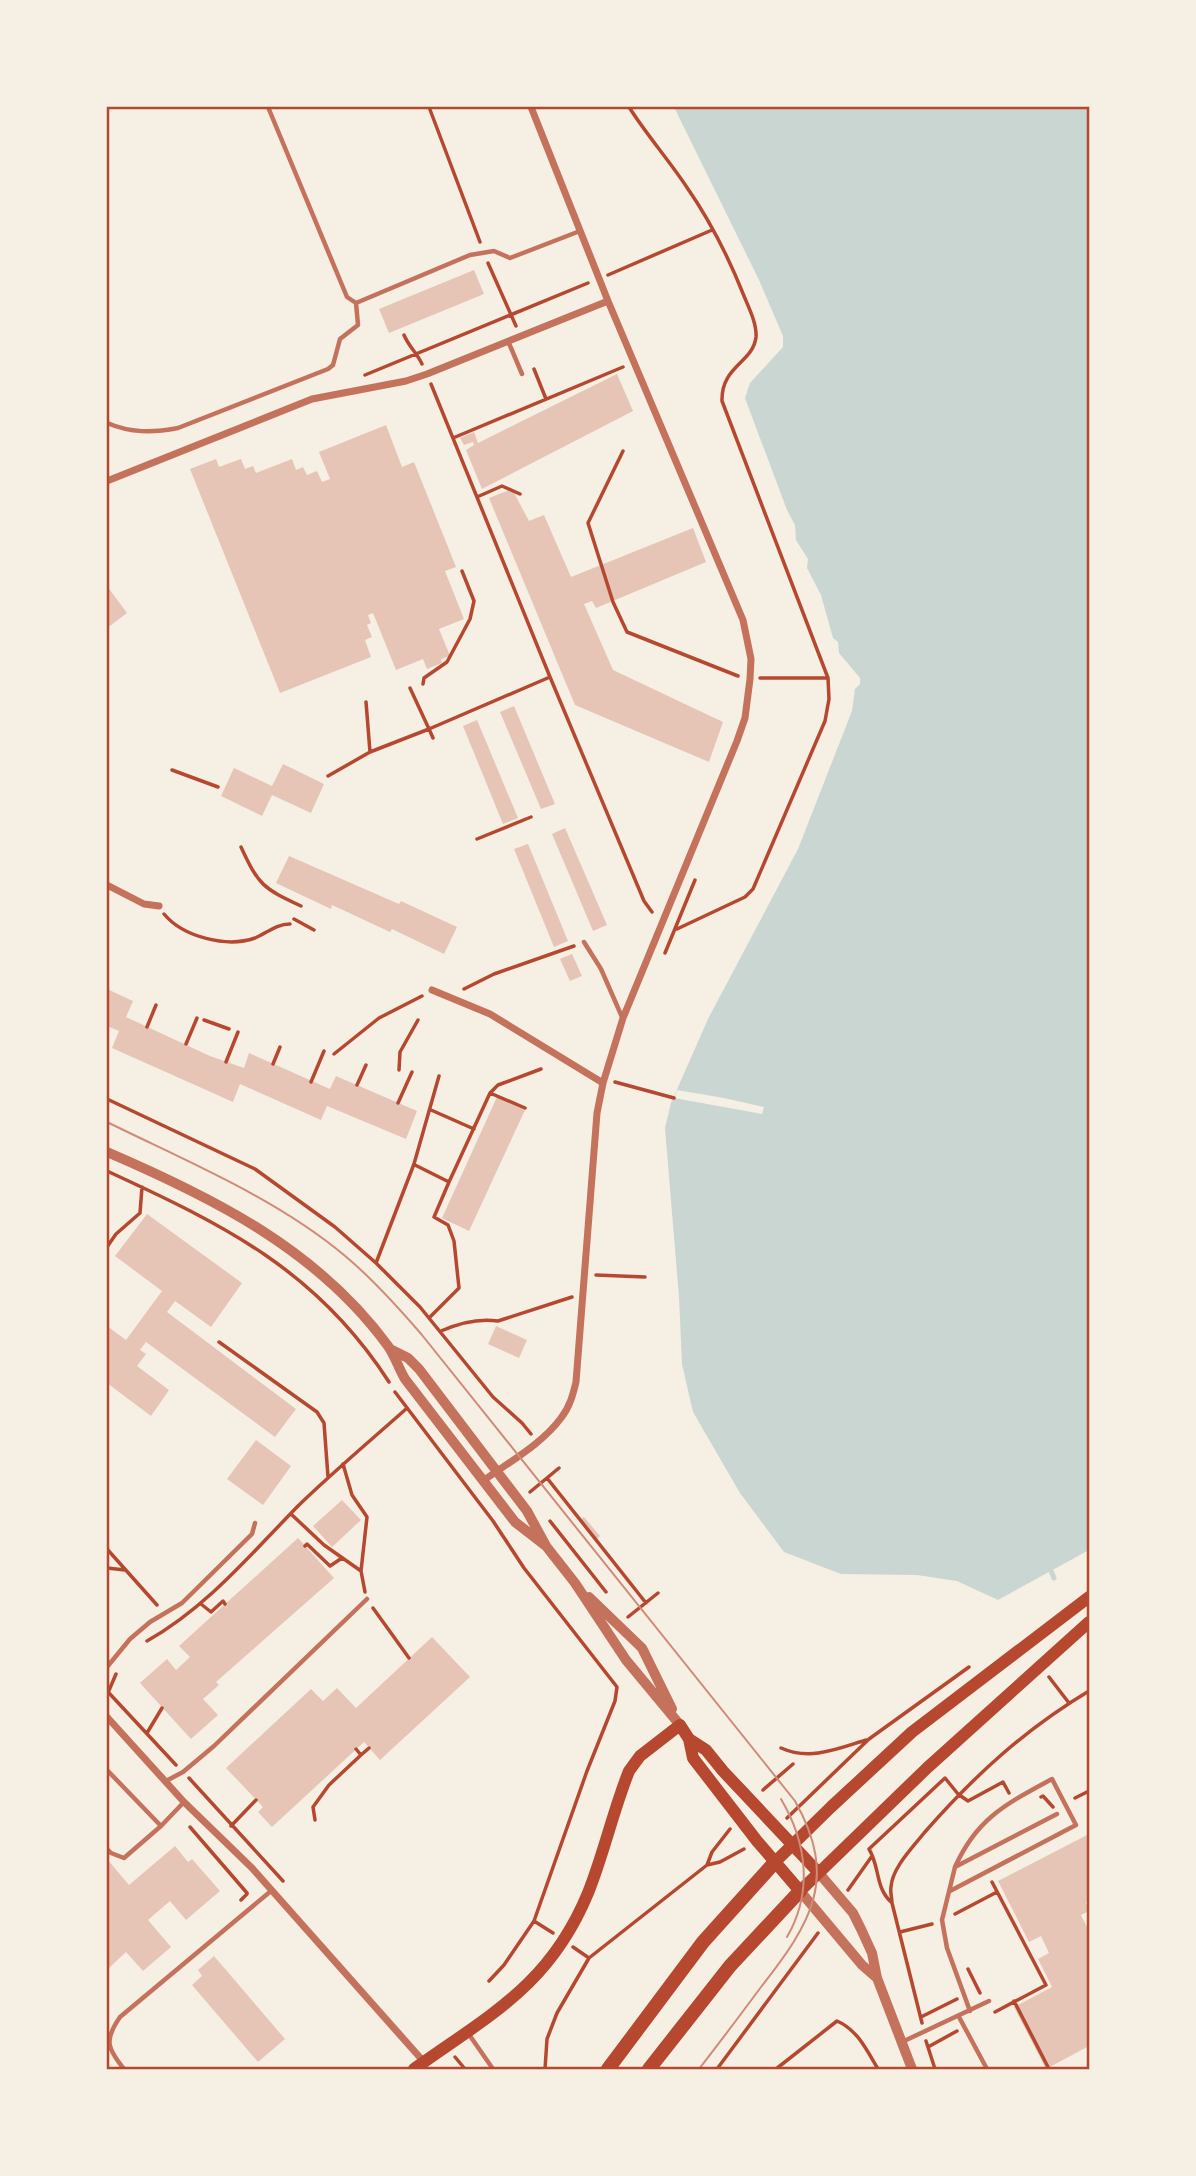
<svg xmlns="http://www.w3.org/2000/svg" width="1196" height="2176" viewBox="0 0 1196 2176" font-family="'DM Sans',sans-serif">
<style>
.water{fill:#c9d6d2}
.pier{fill:#f6efe4}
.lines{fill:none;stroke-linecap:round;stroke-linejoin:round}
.stream{stroke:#c9d6d2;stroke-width:5}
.building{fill:#e6c5b7}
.path{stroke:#b5482f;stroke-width:3.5}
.service{stroke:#c5725c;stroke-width:4.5}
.minor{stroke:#c5725c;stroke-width:7}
.tertiary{stroke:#c5725c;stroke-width:10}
.secondary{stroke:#b5482f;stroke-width:12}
.primary{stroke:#b5482f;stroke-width:14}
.tram{stroke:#cf8b77;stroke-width:2}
.neatline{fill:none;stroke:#b5482f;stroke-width:2.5}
</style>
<rect width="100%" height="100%" fill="#f6efe4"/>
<path class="water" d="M674,107H1089V1550L998,1600L957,1581L917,1575L841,1574L784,1552L740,1493L693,1412L682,1364L679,1297L665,1128L671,1103L708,1019L798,849L852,711L855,689L860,684V678L839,653L838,642L833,638L821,595L807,568L808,559L796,540L795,525L787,510L745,398L750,383L783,347V336L759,280Z"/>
<path class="pier" d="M677,1090L724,1098L764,1107L762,1114L674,1098Z"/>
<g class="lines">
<path class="stream" d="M1051,1571L1054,1578"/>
</g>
<path class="building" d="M474,270L484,294L389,333L379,309Z
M617,374L633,411L482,489L466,450L474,445L473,442L464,445L460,438L474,432L478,443Z
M386,425L402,467L414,462L456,567L445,571L464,619L439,629L450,656L441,659L442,663L427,669L423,659L396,670L373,613L368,615L371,623L367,625L372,637L365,640L371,657L280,693L190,469L216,459L219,467L241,459L245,469L253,466L256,473L292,459L296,470L303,467L307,475L317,471L322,482L330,479L319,452Z
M512,489L529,521L544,515L571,577L693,528L706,562L596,608L592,601L584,604L613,670L723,722L709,762L575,705L489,498Z
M107,586L127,613L107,628Z
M514,706L555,804L541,809L500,712Z
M477,720L518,818L503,824L463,726Z
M283,764L324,784L311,813L272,795L262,816L221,796L234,768L272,786Z
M565,828L607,925L593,931L552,834Z
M528,844L568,941L554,947L514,849Z
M289,856L399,904L401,901L457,927L444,954L392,929L390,932L332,905L331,909L276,883Z
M572,954L582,976L570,981L560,959Z
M107,989L133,1001L126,1017L210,1056L244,1068L249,1053L330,1089L336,1076L417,1111L406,1139L327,1106L321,1120L240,1084L233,1102L112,1048L119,1031L107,1026Z
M497,1097L525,1110L469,1231L442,1218Z
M147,1214L242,1283L211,1327L175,1301L167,1312L296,1409L275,1437L146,1342L140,1350L146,1354L137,1366L169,1390L151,1416L107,1383V1326L126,1340L162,1291L115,1256Z
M496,1326L527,1340L519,1358L488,1344Z
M256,1440L291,1466L263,1505L227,1479Z
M342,1500L361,1520L332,1547L313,1526Z
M584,1517L600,1536L596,1540L580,1520Z
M298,1538L334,1578L216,1682L219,1685L203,1699L218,1715L191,1739L140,1683L167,1659L176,1670L190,1657L179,1646Z
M432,1637L470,1677L380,1760L364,1742L272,1827L258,1812L263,1807L226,1768L311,1689L323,1701L337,1688L356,1708Z
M1089,1834V1900L1086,1902L1089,1911L1081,1915L1089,1931V2046L1046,2069L1014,2007L1052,1987L1038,1959L1049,1953L1041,1936L1029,1942L998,1881Z
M175,1846L188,1862L192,1859L220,1891L186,1920L170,1901L148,1920L171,1947L143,1971L126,1952L107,1970V1859L129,1885Z
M214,1956L285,2039L258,2062L192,1985L202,1976L198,1970Z"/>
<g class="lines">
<path class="path" d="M429,107L480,242
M629,107C646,134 668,159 686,186C709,219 729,258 744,296C749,308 757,324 756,337C753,363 721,366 722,401L828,678L829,699L825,721L753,889L745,897L677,929
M488,263L516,326
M608,275L712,230
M404,335C409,347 417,353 422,364
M534,369L546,399
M365,375L588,283
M431,384L550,677L644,901L652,912
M453,438L623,367
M623,451L588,523L613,602L627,632L738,676
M477,497L502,486L520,494
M760,678H828
M423,684L424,678L447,662L470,619L474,601L462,571
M410,688L429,729L550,677
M366,702L370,752L429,729L433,738
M172,770L218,787
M328,776L370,752
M477,839L531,817
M241,847C259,886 263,888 301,906
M164,914C183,937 227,948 255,938C267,933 276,924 290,924
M294,919L314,930
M665,953L695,880
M464,989L494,974L574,946
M204,1020L229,1029
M147,1027L156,1005
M186,1044L197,1018
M334,1054L379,1018L422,996
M226,1062L238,1032
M273,1064L280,1047
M399,1070L400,1052L418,1020
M311,1082L324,1051
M615,1082L674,1098
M357,1085L366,1065
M490,1093L525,1108
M107,1099L255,1169L335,1227L376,1263L420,1307L493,1397L522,1423L531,1434
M398,1103L412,1072
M431,1110L474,1129
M415,1165L449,1182L490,1093L498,1085L541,1069
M107,1171C224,1225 317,1270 389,1382
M107,1247L116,1234L140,1213L142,1187
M376,1263L414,1164L439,1076
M596,1275L645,1277
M429,1318L459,1288L454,1241L448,1225L434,1217L449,1182
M441,1331C459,1323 478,1318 498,1321L572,1297
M219,1342L317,1412L324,1423L328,1477
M395,1392L493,1521L524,1568L617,1687L615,1701L587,1771L534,1921L504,1965L489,1981
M343,1464L352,1495L367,1517L361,1571L365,1592
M547,1478L646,1603
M530,1492L559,1468
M291,1514L324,1545L361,1571
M550,1521L606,1592
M305,1546L307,1544L330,1566L342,1558
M107,1549L157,1605
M107,1568L125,1570
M201,1604L211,1612L223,1601L225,1604
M373,1608L409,1658
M628,1617L658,1593
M147,1641C206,1608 251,1554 298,1506C333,1472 370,1441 406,1409
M1049,1677L1069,1703
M109,1693L176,1765
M107,1695L116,1674
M147,1733L162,1708
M781,1748C810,1761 837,1749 866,1740
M361,1755L369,1748
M189,1778L283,1881
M763,1790L793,1764
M1041,1797L1043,1796L1053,1807
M1075,1798L1089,1791
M787,1818L869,1739L969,1667
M315,1820L313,1807L329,1785L361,1755L356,1749
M231,1826L256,1800
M190,1827L247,1893
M707,1865L712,1852L730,1829
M992,1882L1046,1985L995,2012
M848,1890L872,1856
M241,1900L247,1894
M891,1902C875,1887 880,1867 869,1849L945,1778L958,1794L968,1801L1003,1782L1009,1793
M955,1914L997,1892
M534,1921L553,1933
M900,1932L932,1924
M573,1947L589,1958
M968,1969L980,1993
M1014,2001L1049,2069
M921,2017L957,1999
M922,2023L892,1903C892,1898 890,1892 891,1887C892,1868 913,1847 924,1833C974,1776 1024,1730 1089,1691
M926,2041L935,2069
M928,2047L957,2031
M455,2057L465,2069
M545,2069L547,2039L557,2013L589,1958L707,1865L720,1862L744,1849
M717,2069L818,1933
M776,2069L837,2021C858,2030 867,2051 878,2069"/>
<path class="service" d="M268,107L347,297L356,303L470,255L494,251L510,258L580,231
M508,341L522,374
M107,423C131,433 152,433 178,428L328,369L333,365L340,339L358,325L356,303
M584,942L601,969L622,1017
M107,1667L130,1639L150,1622L182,1603L252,1534L255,1523
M107,1770L161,1826L184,1802
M166,1781L183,1772L214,1746L367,1599
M107,1849L111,1853L124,1858L161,1826
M950,1891L1076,1825L1052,1779C1006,1804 977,1818 955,1867
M970,2011L947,1948L942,1920L955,1867L1057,1814
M959,2017L987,2069
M468,2033L493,2069
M902,2042L989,2001
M124,2069C107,2048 104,2040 120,2017L271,1891"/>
<path class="minor" d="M107,481L312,399L406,381L427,374L608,301
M107,885L144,904L159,906
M432,990L490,1014L603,1083
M483,1481C509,1462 542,1444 561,1418C570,1407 573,1394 576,1382L597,1113L603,1083L623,1018L737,741L745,718L750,679L751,659L743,620L608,301L531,107
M107,1717L184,1802L252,1868L424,2062"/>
<path class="tertiary" d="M107,1152C214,1198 318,1250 388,1346C395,1356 399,1369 405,1379L515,1522L546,1546
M390,1349L408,1358L419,1369L527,1511L546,1546L575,1583L626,1660L680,1725
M589,1597L642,1648L672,1709
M818,1872L853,1913L861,1929L872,1953L877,1978L912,2069
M800,1891L862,1965L877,1978"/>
<path class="secondary" d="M689,1739L706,1750L723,1771L818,1872
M775,1862L831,1807L912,1732L1089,1597
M414,2069C491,2014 550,1985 588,1893C604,1853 613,1811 629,1771L640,1756L680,1725L689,1739L693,1758L703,1771L757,1841L800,1891L927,1768L1089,1622"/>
<path class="primary" d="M608,2069L703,1942L775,1862
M649,2069L730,1966L800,1891"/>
<path class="tram" d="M107,1122C186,1161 276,1198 344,1255C373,1279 398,1307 422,1335L795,1801C839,1879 811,1923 761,1987C741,2014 720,2042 699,2069
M781,1799C807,1843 813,1892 787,1937"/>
</g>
<rect width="1196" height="2176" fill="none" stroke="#f6efe4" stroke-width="217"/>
<rect x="108" y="108" width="980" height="1960" class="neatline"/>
</svg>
